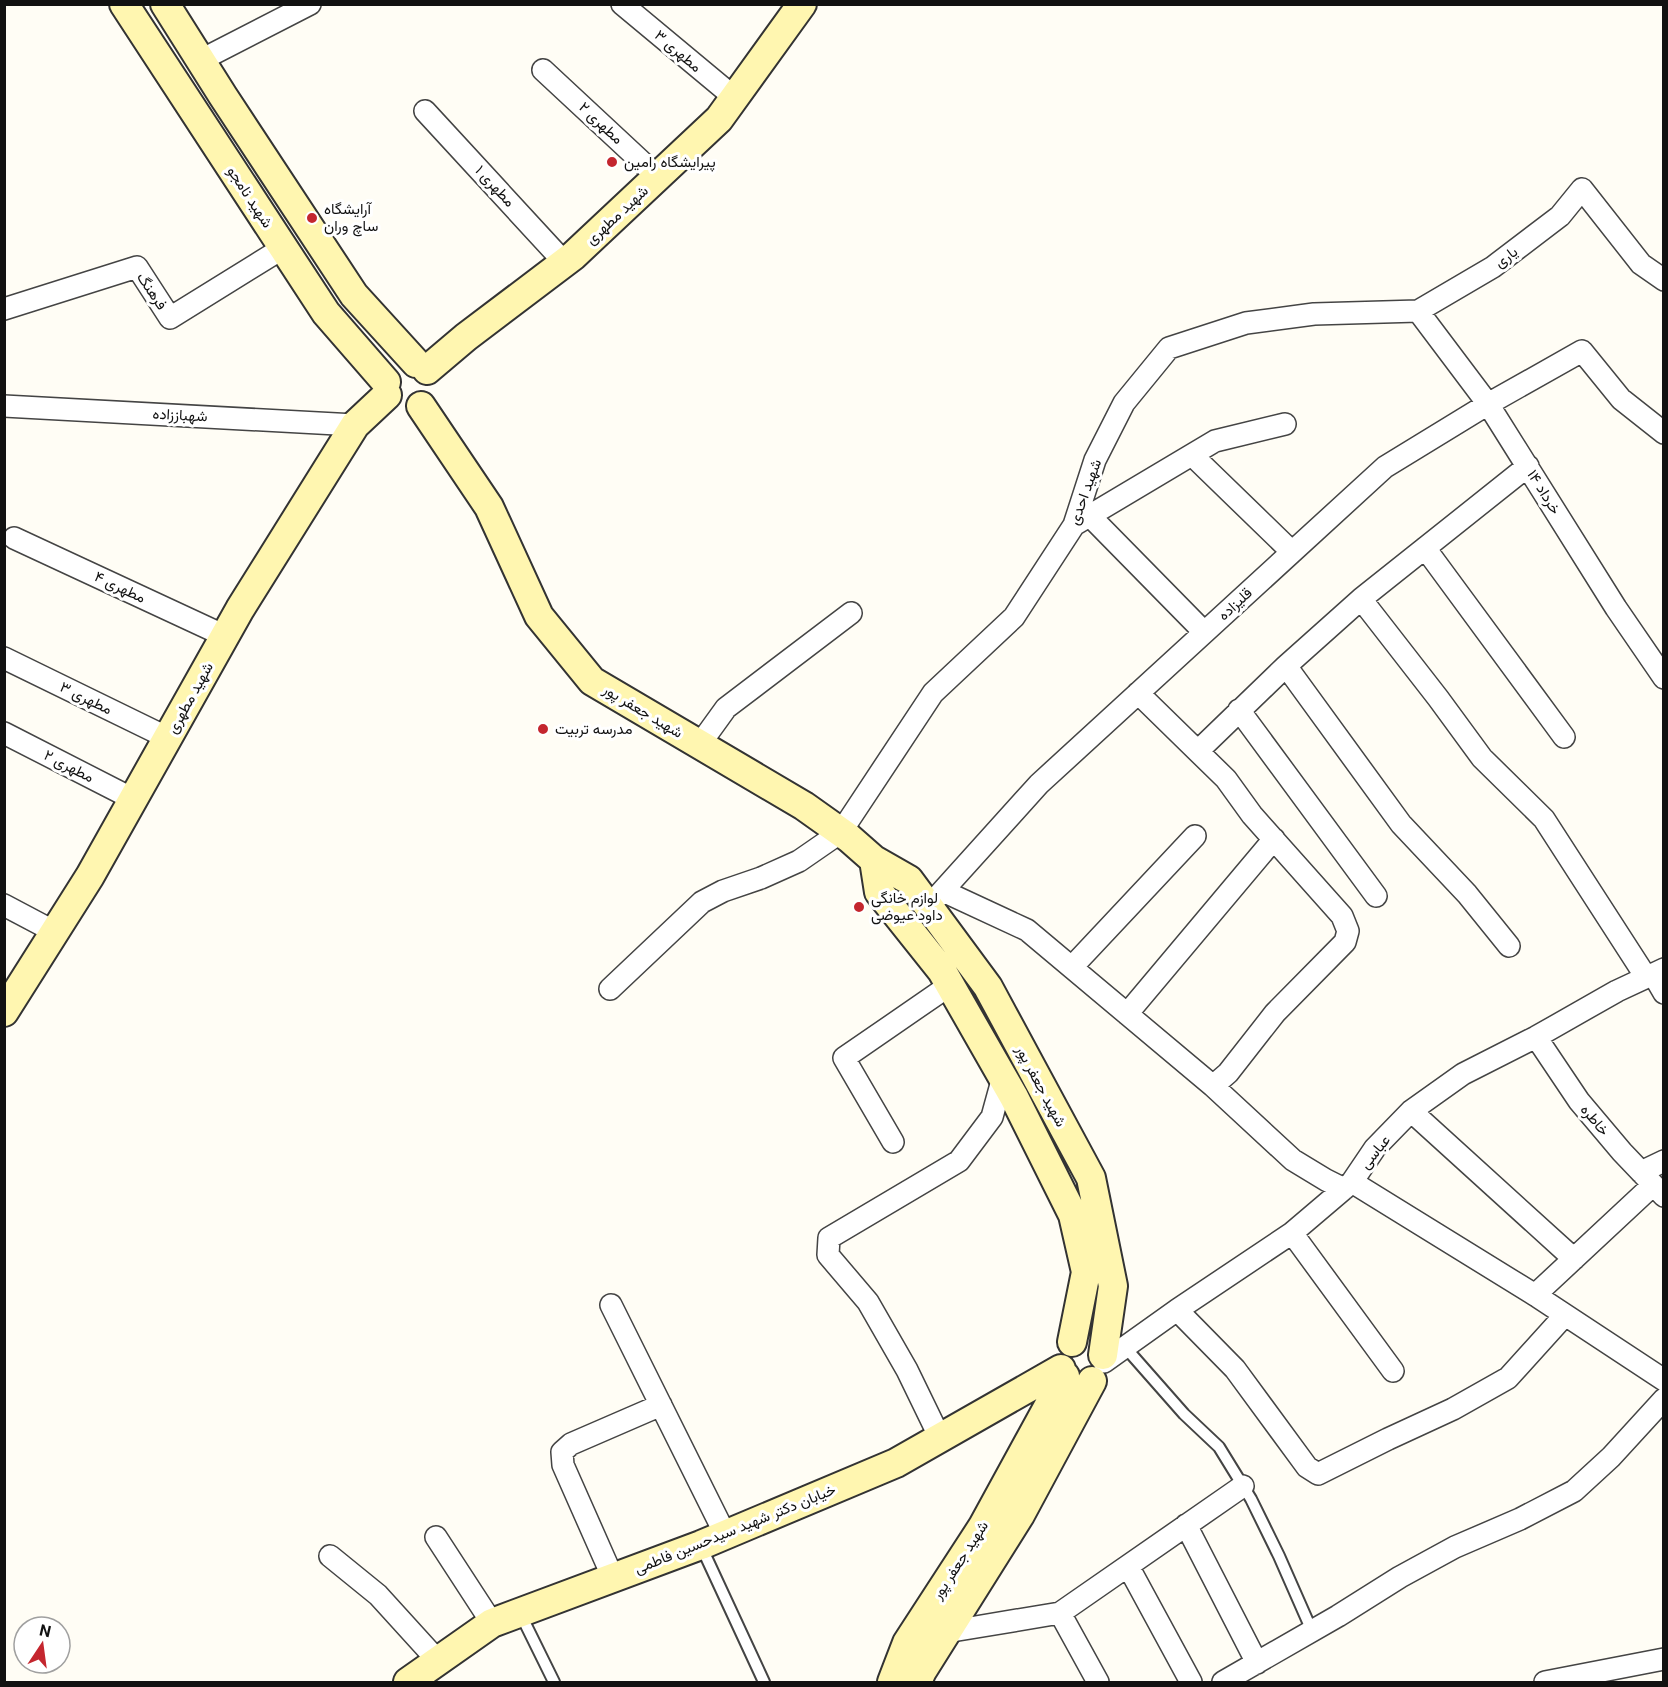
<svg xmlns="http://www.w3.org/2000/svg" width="1668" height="1687" viewBox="0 0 1668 1687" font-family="Georgia,Vazirmatn,serif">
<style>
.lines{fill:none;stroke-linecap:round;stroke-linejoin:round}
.lane-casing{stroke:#444;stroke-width:14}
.street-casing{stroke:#444;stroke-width:24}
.secondary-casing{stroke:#333;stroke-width:32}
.lane{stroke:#fff;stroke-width:10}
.street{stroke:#fff;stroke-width:21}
.secondary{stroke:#fff6b0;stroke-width:28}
.poi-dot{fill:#c4262e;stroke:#fff;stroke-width:2}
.labels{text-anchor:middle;stroke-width:6;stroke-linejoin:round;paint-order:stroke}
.street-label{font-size:15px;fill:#111;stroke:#fff}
.poi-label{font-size:15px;fill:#111;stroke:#fff;text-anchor:start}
</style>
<rect width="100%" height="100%" fill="#fffdf5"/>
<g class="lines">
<g class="lane-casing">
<path id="lane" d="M1125,1347L1184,1414L1219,1447L1251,1499L1279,1556L1312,1631
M701,1546L764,1682
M520,1613L554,1682"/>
</g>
<g class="street-casing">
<path id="street" d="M622,4L735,98
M201,60L310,4
M543,70L658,177
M425,111L564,262
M4,309L137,267L170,318L283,248
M1418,311L1488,404L1616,608L1664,678
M4,406L355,425
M1192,455L1292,552
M1528,466L1361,599L1438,698L1482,758L1544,819L1646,977
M1090,516L1204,632
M1074,525L1215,441L1285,424
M14,538L225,636
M1425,548L1564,737
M4,658L168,738
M1286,666L1401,824L1467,894L1509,946
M1138,693L1226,779L1252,815L1342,916L1348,931L1345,942L1275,1013L1228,1073L1213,1086
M1239,710L1376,896
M4,733L133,799
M700,744L726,708L851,613
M1198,751L1286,666L1361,599
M943,891L1027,930L1213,1086L1293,1160L1326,1180L1344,1189
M4,905L55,932
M928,907L1039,784L1385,467L1488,404L1582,351L1621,399L1664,433
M1072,967L1195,836
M1653,974L1664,993
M610,989L702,902L723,891L761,878L799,861L841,832L933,693L1014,617L1074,525L1095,460L1124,403L1169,348L1246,323L1314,314L1418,311L1493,267L1560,216L1582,189L1641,264L1664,280
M1127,1014L1274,839
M1536,1037L1579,1101L1622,1152L1664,1196
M1411,1111L1574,1259
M893,1142L844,1058L950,985
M1641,1172L1664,1161
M1352,1182L1535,1295L1664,1380
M1292,1233L1393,1371
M1535,1295L1653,1185
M611,1305L725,1534
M1177,1310L1235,1369L1307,1467L1318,1474L1388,1439L1453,1409L1508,1378L1565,1315
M1104,1362L1177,1310L1292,1233L1352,1182L1375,1148L1411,1111L1463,1074L1536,1037L1617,991L1664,969
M940,1438L907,1370L868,1302L828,1255L829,1238L959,1161L992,1117L1003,1077
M1186,1525L1257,1663
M436,1537L492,1623
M330,1556L378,1595L438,1661
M1128,1566L1191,1682
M613,1578L563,1465L562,1452L571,1444L661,1405
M1060,1613L1098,1682
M946,1632L1060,1613L1243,1486
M1223,1682L1338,1616L1400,1577L1455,1547L1520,1519L1574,1491L1611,1457L1664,1399
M1545,1682L1664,1659"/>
</g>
<g class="secondary-casing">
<path id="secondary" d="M124,4L326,313L386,382
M165,4L223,96L354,295L416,363
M427,370L466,337L573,256L719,119L802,4
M421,406L489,507L539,616L592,681L804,806L849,838L874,860L909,880L988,987L1091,1178L1113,1286L1103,1355
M874,860L879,892L942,971L1014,1097L1073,1215L1086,1272L1072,1342
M4,1012L90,876L240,609L355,425L387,395
M408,1682L492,1623L701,1545L896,1463L1061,1369
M892,1682L907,1643L983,1526L1065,1376
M917,1682L922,1671L1020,1515L1092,1381"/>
</g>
<use href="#lane" class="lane"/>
<use href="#street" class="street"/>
<use href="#secondary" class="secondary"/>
</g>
<g class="poi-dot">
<circle cx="612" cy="162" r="6"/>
<circle cx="312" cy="218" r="6"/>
<circle cx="543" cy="729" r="6"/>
<circle cx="859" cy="907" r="6"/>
</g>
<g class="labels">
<g class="street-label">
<text transform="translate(678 51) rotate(40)" y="5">مطهری ۳</text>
<text transform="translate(601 123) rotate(43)" y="5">مطهری ۲</text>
<text transform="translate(495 186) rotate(47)" y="5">مطهری ۱</text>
<text transform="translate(250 197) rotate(57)" y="5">شهید نامجو</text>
<text transform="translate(617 215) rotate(-43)" y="5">شهید مطهری</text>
<text transform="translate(1506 257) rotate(-37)" y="5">یاری</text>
<text transform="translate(152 291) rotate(56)" y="5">فرهنگ</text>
<text transform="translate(180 415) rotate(3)" y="5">شهباززاده</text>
<text transform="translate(1085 492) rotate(-70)" y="5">شهید احدی</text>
<text transform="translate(1544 492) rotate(58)" y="5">۱۴ خرداد</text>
<text transform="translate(120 587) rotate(25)" y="5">مطهری ۴</text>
<text transform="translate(1235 604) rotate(-43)" y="5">قلیزاده</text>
<text transform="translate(86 698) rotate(26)" y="5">مطهری ۳</text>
<text transform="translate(190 698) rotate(-61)" y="5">شهید مطهری</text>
<text transform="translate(643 711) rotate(31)" y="5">شهید جعفر پور</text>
<text transform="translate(69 766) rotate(27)" y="5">مطهری ۲</text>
<text transform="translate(1041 1086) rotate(62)" y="5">شهید جعفر پور</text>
<text transform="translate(1595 1120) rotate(50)" y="5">خاطره</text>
<text transform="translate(1375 1152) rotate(-51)" y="5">عباسی</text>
<text transform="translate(735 1529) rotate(-22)" y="5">خیابان دکتر شهید سیدحسین فاطمی</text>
<text transform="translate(960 1560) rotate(-57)" y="5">شهید جعفر پور</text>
</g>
<g class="poi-label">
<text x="624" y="167">پیرایشگاه ‌رامین</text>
<text x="324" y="214">آرایشگاه<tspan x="324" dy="17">ساچ وران</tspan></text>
<text x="555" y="734">مدرسه تربیت</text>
<text x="871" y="903">لوازم خانگی<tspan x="871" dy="17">داود عیوضی</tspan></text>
</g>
</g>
<rect width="1668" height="1687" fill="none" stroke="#111111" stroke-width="12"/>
<g transform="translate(42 1645) rotate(13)"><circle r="28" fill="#ffffff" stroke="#a0a0a0" stroke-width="1.5"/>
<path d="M0-4.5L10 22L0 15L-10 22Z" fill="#c4262e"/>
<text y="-9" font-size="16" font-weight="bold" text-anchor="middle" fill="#111111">N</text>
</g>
</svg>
